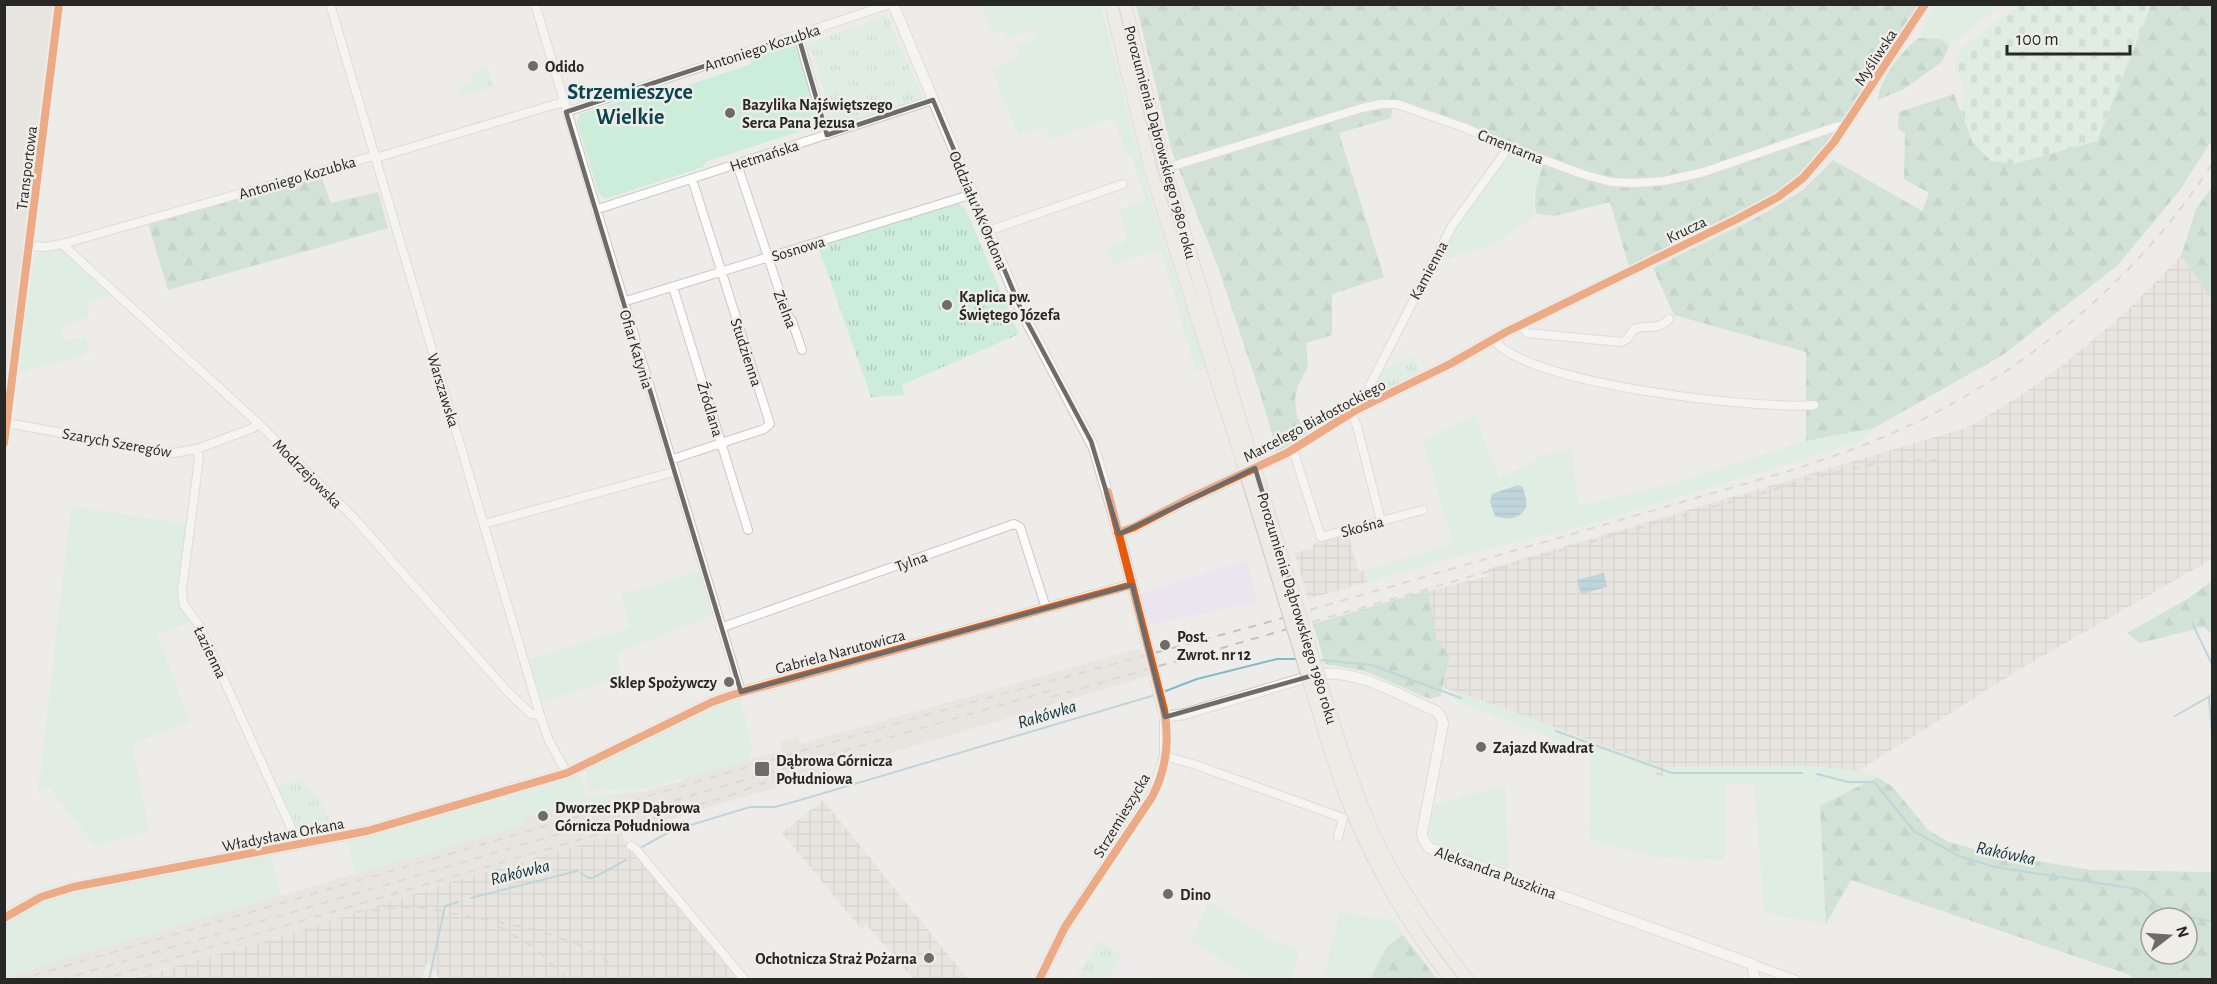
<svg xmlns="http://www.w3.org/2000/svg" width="2217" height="984" viewBox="0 0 2217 984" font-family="'Alegreya Sans',sans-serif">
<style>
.commercial{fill:#ebe5ef}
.industrial{fill:url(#industrial-grid)}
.education{fill:#ede4ed}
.built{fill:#dfdcd5}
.green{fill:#ccedd9;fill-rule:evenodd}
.forest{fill:url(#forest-firs);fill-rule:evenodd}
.cemetery{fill:url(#cemetery-stones)}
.park{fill:url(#park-tufts)}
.water{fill:url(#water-rules)}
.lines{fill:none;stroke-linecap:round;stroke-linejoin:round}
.stream{stroke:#84b9cc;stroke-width:2}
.minor-casing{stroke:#cac8c6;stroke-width:10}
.tertiary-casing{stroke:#cac8c6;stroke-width:12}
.primary-casing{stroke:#c9c8c7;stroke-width:14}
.minor{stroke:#fcfcfc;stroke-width:8}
.tertiary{stroke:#fcfcfc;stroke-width:10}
.primary{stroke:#eee9e5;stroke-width:12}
.rail{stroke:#c2c2c1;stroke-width:2;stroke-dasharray:8 8;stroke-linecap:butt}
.primary-bridge-casing{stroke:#c9c8c7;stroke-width:14;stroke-linecap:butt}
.primary-bridge{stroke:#eee9e5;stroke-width:12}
.cycleway-casing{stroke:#efede8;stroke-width:11}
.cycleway{stroke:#e8590c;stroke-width:8}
.marked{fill:none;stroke:#6d6c6a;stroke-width:4.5;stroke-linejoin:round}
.poi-dot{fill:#6d6c6a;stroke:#efede8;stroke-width:2}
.labels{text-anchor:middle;stroke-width:5;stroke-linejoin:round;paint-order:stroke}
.street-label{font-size:16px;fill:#272725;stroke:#efede8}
.poi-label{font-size:16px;font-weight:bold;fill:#272725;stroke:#efede8;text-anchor:start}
.water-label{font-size:18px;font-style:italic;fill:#103441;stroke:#efede8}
.district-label{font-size:22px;font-weight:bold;fill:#094551;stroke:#efede8}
</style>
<defs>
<pattern id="industrial-grid" width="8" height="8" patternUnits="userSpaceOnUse" patternTransform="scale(1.5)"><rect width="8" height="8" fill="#dfdcd5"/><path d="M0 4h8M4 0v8" fill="none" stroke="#bfbdb7"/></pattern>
<pattern id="forest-firs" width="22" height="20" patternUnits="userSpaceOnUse" patternTransform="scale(1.5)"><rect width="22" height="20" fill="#b0d4bf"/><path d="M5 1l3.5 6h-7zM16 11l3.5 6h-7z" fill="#97b6a4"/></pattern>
<pattern id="cemetery-stones" width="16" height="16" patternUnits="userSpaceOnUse" patternTransform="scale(1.5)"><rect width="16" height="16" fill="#ccedd9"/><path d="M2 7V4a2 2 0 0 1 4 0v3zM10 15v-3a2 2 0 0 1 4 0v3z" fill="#afcbba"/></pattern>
<pattern id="park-tufts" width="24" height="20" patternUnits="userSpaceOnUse" patternTransform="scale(1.5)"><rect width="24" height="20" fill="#ccedd9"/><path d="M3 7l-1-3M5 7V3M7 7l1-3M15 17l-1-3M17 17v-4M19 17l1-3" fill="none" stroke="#afcbba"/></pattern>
<pattern id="water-rules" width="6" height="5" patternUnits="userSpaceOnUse" patternTransform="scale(1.5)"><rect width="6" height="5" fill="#84b9cc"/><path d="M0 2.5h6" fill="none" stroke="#6c96a5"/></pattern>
</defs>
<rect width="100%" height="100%" fill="#eeece9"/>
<path class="commercial" d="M1247,560L1257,602L1147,625L1139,594Z"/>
<path class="industrial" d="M2181,256L2212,300V559L2027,665L1858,771L1811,766L1663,767V776L1655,777L1654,765L1501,707L1444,688L1450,656L1437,640L1428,591L1489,576L1488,569L1969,427L2021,395L2063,365L2122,315Z
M1348,534L1359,572L1365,570L1368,582L1308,599L1295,553L1313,548V544Z
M823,800L954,962L968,979H913L867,925L861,929L782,833Z
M621,833L630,849L740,979H438V975L427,962L422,979L128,980L282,936L457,880Z"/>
<path class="education" d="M1098,941L1162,979L1057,980L1060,970L1076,978Z"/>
<path class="built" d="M5,4L53,5L5,396L4,5Z
M1140,648L1148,676L671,819L457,880L282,936L128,979L5,980V977L88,952L525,824L524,818L541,811L557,808L559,814L634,792L647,791L685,780L684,778L782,750L779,742L798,736L801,744Z"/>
<path class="green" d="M981,5H1101L1148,192L1206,368L1196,371L1161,250L1113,264L1107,247L1126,241L1124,235L1127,234L1119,210L1145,200L1131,156L1127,157L1114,118L1050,139L1045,126L1018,136L991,68L1019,58L1016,46L1036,39L1034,29L1006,38L1003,30L993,33Z
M1935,5H2001L1949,46L1941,39L1919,38L1928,16Z
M796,44L821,129L812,132L808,129L707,161L703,167L605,199L599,194L577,122L580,114L655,90L661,94L751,64L750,58Z
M1509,149L1544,160L1533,199L1536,215L1496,243L1440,261L1437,257L1453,227Z
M61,249L112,296L86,302L89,317L61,327L63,341L86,337L90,353L16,374L34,258L41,253Z
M1474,415L1499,477L1523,468L1541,456L1572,449L1578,506L1680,482L1806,441L1874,428L1862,441L1587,525L1456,557L1368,582L1365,570L1453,544L1423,440ZM1523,487L1526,502L1505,519L1495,516Z
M71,506L187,524L179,579V592L194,620L157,634L190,722L132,743L149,831L95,846L49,787L38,794Z
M699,571L712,615L617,653L621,676L542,702L528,660L630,628L621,595Z
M1456,692L1501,707L1655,765L1656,777L1663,776V767L1811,766L1858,771L1877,777L1820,806L1826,924L1764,913L1754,784H1726L1725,860L1661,858L1589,839L1590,753L1454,700Z
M740,699L752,746L749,760L647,788L590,791L585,779L588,777L585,770L713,708Z
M579,774L587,796L634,792L558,815L556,808L524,818L526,824L356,874L347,841L395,830L492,801L500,799L502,803L509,801L508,797L560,781Z
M1505,785L1509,871L1436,845C1426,833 1432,819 1434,805Z
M271,854L281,895L5,977V924L38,903L70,892Z
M1208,902L1276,942L1299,949L1293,979H1253L1191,941Z
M1340,912L1394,921L1403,935L1387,947L1370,979L1323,980Z"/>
<path class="forest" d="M1874,4L1880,8L1882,5H1918L1832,138L1799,175L1774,194L1746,210L1629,267L1610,202L1555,216L1537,214C1531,196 1540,176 1545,158L1511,147V143L1419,108L1393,107L1391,118L1339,133L1384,277L1332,294V335L1306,343L1308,367L1298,385L1295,399L1297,417L1308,434L1277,452L1261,396L1218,267L1172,152L1136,5Z
M2151,5H2212V140L2180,190L2118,265L2003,355L1874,428L1806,441V352L1674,315L1653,268L1754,219L1785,201L1803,190L1833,160L1922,211L1929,193L1904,179L1905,133L1898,129L1899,112L1954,94L1973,143L2097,141Z
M1919,38L1941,39L1949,46L1942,62L1904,89L1878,100C1879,80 1903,49 1919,38Z
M321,176L331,203L378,192L388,228L168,290L148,223Z
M2212,187V300L2181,256L2196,209Z
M2212,581V635L2204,627L2140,643L2127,633L2189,598Z
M1428,590L1437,640L1450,656L1441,696L1430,699L1365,671L1325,664L1313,624Z
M1877,777L1893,787L1928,830L1949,842L1988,853L2091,870L2212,872V979H2131L2130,975L1851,880L1826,924L1820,806ZM2151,918H2187V954H2151Z
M1403,935L1437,979H1370L1387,947Z"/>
<path class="cemetery" d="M2018,5H2151L2097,141L2014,164L1991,161L1973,143L1961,112L1966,95L1963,84L1955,67L1958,54L1963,47Z"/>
<path class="park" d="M886,14L921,93L922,100L830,129L824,113L830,111L813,53L810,51L806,52L804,44L867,23V21Z
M488,68L494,87L461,96L459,88L471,82L473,72Z
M957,204L965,208L1019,334L902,385L905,395L871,397L818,246Z
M1413,356L1420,372L1382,391L1376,389C1377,368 1397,364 1413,356Z
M299,779L322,803L332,829L330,833L307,837L300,833L278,787Z
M1098,941L1122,955L1107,979H1077Z"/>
<path class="water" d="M1518,485L1523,487C1524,493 1528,501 1526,507C1521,520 1505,520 1495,516L1490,502L1492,494Z
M1604,573L1607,587L1581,594L1577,580Z"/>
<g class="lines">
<path class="stream" d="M2192,623L2212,664
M1320,660L1371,665L1461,698
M1163,692L1197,679L1277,659H1299
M2209,697L2212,735
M2175,716L2212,695
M1556,731L1672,773H1802
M1817,774L1848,782H1874L1915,832L1959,856L1995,867L2136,889C2147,892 2152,903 2162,909C2176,917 2197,918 2212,921
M642,847L671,831L750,807H775L797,801L1155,695
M581,873L588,878H593L626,860
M471,898L577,871
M429,980L445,906L458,902"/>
<g class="minor-casing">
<path id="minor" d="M330,4L540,715L549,741L567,773
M535,4L741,692
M798,35L827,135
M566,112L890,4
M737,164L787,314L792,321L802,350
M1176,165L1362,108L1381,104H1397L1463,127L1509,147L1582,174L1611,182L1635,183L1664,181L1704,172L1835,127L1847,125
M595,210L933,100
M988,231L1123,184
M62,244L258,423L354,518L508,692L531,714L540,715
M30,246L45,247L62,244L370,157H379L563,102
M673,287L748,530
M623,302L973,194
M1520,324L1527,333L1621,342L1627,339L1634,329C1647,324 1659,331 1669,319
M1493,338C1519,384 1761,410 1814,405
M1370,403L1367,394L1371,383L1452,226L1509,147
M1351,413L1357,426L1381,521
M7,423L173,453L197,449L253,428L258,423
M4,443L59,4
M197,449L199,458L182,591L184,605L199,625L299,845
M1293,450L1321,537L1423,510
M670,460L764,429L770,424L692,179
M484,524L673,472
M720,628L1014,524L1020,527L1021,530L1046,608
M1165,756L1196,765L1343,818L1338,837
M631,846L635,848L745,980
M1752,964L1796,980"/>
</g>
<g class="tertiary-casing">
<path id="tertiary" d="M893,4L1023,314L1094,448L1118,530L1165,717V756L1154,792L1065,927L1039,980
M1118,533L1134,527L1186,500L1287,453L1356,410L1450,364L1506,332L1737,219L1778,197L1803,178L1834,142L1925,4
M1165,717L1184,714L1311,676C1353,665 1398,695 1436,711L1441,717L1443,724L1422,833L1423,839L1429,848L1752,964L1755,980
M4,918L41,897L73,887L367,831L567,773L712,702L732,695L1132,585"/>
</g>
<g class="primary-casing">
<path id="primary" d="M1111,4L1151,172L1236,441
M1125,4L1165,168L1246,439
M1325,697C1341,745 1355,793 1376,839C1400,890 1433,935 1468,980
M1315,700C1326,736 1336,774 1351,809C1376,870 1410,928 1451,980"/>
</g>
<use href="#minor" class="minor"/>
<use href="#tertiary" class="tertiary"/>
<use href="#primary" class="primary"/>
<path class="rail" d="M1051,697L1824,475L1887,461L1939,460
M355,912L405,907L425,908L534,929L580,945L614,966
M498,926L535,948L568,980
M18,980L929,714L1265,623L1789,471C1822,460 1856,449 1888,435C2017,380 2136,282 2212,164
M60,980L1059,688
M99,980L729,796L776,778"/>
<g class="primary-bridge-casing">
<path id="primary-bridge" d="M1246,439L1325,697
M1236,441L1315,700"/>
</g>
<use href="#primary-bridge" class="primary-bridge"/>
<g class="cycleway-casing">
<path id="cycleway" d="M4,443L59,4
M1118,533L1134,527L1186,500L1287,453L1356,410L1450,364L1506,332L1737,219L1778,197L1803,178L1834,142L1925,4
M4,918L41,897L73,887L367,831L567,773L712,702L732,695L1132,585
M1039,980L1065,927L1152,797C1166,770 1170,740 1164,710L1108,492"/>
</g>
<use href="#cycleway" class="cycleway"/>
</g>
<path d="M0 0H2217V984H0ZM798,35L827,135L933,100L1023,314L1091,441L1119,534L1255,468L1318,674L1165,717L1132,585L741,692L566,112Z" fill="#eeece9" fill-opacity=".55" fill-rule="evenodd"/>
<path class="marked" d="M798,35L827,135L933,100L1023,314L1091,441L1119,534L1255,468L1318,674L1165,717L1132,585L741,692L566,112Z"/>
<g class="poi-dot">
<circle cx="533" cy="66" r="6"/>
<circle cx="730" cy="113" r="6"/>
<circle cx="947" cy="305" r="6"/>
<circle cx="1165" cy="645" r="6"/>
<circle cx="729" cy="682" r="6"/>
<circle cx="1481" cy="747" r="6"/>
<rect x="754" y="761" width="16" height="16" rx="3"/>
<circle cx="543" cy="816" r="6"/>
<circle cx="1168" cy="894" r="6"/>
<circle cx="929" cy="958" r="6"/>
</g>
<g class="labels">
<g class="street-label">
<text transform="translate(762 47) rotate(-18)" y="6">Antoniego Kozubka</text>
<text transform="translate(1875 57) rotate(-57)" y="6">Myśliwska</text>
<text transform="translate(1161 142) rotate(75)" y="6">Porozumienia Dąbrowskiego 1980 roku</text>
<text transform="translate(1511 146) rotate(22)" y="6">Cmentarna</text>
<text transform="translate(764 155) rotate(-18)" y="6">Hetmańska</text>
<text transform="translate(26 168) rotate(-83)" y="6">Transportowa</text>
<text transform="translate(297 177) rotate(-16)" y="6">Antoniego Kozubka</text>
<text transform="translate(979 210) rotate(67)" y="6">Oddziału AK Ordona</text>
<text transform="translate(1686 229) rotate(-26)" y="6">Krucza</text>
<text transform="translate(798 248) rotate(-17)" y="6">Sosnowa</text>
<text transform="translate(1428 270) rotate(-62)" y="6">Kamienna</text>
<text transform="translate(786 309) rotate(69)" y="6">Zielna</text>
<text transform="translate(637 349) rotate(73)" y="6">Ofiar Katynia</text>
<text transform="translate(747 352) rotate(72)" y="6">Studzienna</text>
<text transform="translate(444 390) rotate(73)" y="6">Warszawska</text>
<text transform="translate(711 409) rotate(73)" y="6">Źródlana</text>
<text transform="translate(1314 420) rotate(-28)" y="6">Marcelego Białostockiego</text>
<text transform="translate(117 442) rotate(10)" y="6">Szarych Szeregów</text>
<text transform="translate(308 473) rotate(45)" y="6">Modrzejowska</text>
<text transform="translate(1362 526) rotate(-15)" y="6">Skośna</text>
<text transform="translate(911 561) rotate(-20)" y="6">Tylna</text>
<text transform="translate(1298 608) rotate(73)" y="6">Porozumienia Dąbrowskiego 1980 roku</text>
<text transform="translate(840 651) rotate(-15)" y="6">Gabriela Narutowicza</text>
<text transform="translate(211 652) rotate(64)" y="6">Łazienna</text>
<text transform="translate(1121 815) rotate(-59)" y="6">Strzemieszycka</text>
<text transform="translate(283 834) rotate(-11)" y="6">Władysława Orkana</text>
<text transform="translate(1496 872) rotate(20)" y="6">Aleksandra Puszkina</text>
</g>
<g class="poi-label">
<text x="545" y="72">Odido</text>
<text x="742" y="110">Bazylika Najświętszego<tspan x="742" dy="18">Serca Pana Jezusa</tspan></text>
<text x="959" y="302">Kaplica pw.<tspan x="959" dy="18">Świętego Józefa</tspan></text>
<text x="1177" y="642">Post.<tspan x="1177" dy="18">Zwrot. nr 12</tspan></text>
<text x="717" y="688" text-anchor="end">Sklep Spożywczy</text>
<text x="1493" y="753">Zajazd Kwadrat</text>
<text x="776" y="766">Dąbrowa Górnicza<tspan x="776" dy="18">Południowa</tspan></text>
<text x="555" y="813">Dworzec PKP Dąbrowa<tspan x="555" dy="18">Górnicza Południowa</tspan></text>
<text x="1180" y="900">Dino</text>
<text x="917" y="964" text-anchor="end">Ochotnicza Straż Pożarna</text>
</g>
<g class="water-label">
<text transform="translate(1047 714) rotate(-17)" y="6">Rakówka</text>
<text transform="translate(2006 853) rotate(12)" y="6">Rakówka</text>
<text transform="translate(520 872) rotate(-14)" y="6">Rakówka</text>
</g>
<g class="district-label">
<text x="630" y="99">Strzemieszyce<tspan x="630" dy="25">Wielkie</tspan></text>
</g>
</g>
<rect width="2217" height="984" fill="none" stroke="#272725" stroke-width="12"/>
<g transform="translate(2169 936) rotate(73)"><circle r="28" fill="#efede8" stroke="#9f9e9a" stroke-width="1.5"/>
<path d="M0-4.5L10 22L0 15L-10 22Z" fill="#6d6c6a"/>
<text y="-9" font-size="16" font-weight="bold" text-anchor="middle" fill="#272725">N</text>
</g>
<path d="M2007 45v9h123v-9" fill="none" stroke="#272725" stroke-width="3"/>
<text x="2016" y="45" font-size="18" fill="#272725" stroke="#efede8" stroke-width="4.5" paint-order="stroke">100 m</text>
</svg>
